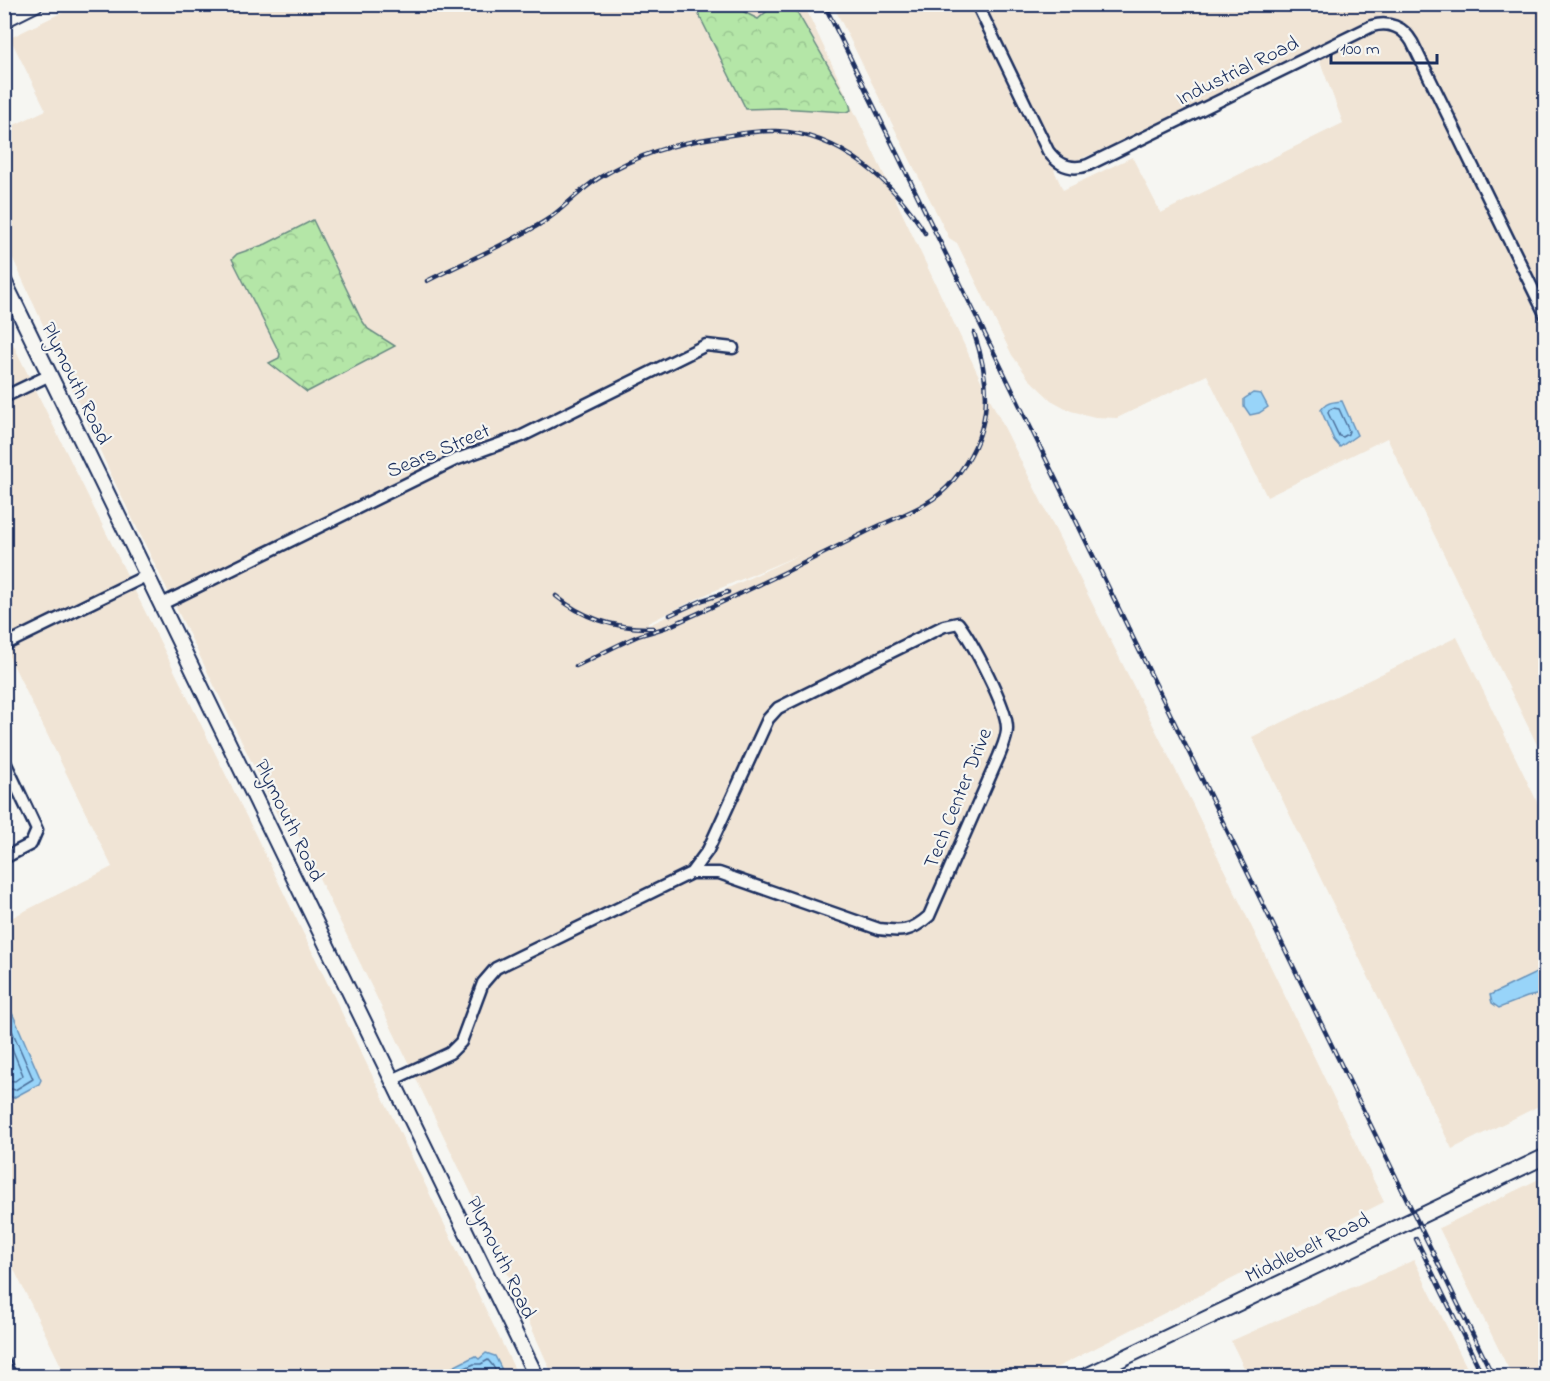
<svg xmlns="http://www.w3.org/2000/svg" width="1550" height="1381" viewBox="0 0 1550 1381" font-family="'Indie Flower',sans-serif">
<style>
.built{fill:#f0e4d5;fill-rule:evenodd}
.forest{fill:url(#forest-crowns);stroke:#688a82;stroke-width:1.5}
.water{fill:#98d4f9;stroke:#6692bb;stroke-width:1.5}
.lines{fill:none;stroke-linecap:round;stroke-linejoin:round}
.shore{stroke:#4d719c;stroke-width:1.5}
.minor-casing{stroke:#1b2f5e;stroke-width:15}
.major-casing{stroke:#1b2f5e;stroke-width:18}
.minor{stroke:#f6f6f2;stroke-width:10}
.major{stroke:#f6f6f2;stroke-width:14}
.rail-casing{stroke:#1b2f5e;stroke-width:4.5}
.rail{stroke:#f6f6f2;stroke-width:2;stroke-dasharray:7;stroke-linecap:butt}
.labels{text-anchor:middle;stroke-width:4.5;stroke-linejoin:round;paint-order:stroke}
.street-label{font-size:21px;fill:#1b2f5e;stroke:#f6f6f2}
</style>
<defs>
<pattern id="forest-crowns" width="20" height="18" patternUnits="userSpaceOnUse" patternTransform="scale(1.5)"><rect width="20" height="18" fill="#b4e6a7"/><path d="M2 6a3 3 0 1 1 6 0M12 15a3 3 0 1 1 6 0" fill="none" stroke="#9ac692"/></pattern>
</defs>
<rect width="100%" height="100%" fill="#f6f6f2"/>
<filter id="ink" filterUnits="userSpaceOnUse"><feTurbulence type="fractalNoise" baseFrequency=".0167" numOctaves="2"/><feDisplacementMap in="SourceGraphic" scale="12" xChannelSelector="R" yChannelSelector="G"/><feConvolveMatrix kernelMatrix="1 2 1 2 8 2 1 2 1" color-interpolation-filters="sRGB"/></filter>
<g filter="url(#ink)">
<path class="built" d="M77,5H804L985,389L1193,805L1384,1202L1040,1376H553L476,1203L292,822L283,826L113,479L5,241L4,118L10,127L46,110L10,38ZM801,554L649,625H648V623L709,593Z
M833,5H1545L1546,300L1532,306L1546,333L1545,761L1387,438L1267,497L1207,375L1117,418L1095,417L1071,411L1051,400L1029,379L1012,355L957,243L949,238ZM1315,48L1343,123L1161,213L1132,157L1063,190L1054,170L1128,139Z
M4,326L261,846L518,1376H66L5,1251V921L112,867L5,648Z
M1457,637L1545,818V1103L1452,1149L1252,737Z
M1545,1176V1376H1512L1439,1228Z
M1414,1260L1471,1376H1248L1231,1341Z"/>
<path class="forest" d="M694,5H734L746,13L758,19L774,5H793L849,102L851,110L846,112L779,108L746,109Z
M313,220L361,319L368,329L395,346L307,392L269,363L279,358L280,354L232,259L237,254L266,244Z"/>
<path class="water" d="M1253,393L1261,394L1268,407L1259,413L1250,415L1244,406V399Z
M1342,401L1357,435L1340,447L1334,440L1321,410C1326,402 1333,402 1342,401Z
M1536,973L1542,975L1545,984V993L1527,997L1499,1008L1492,1003L1490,995Z
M5,1000L14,1017L41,1080L39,1084L13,1098L5,1091Z
M486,1353L495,1356L505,1376H438L441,1373L475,1356L479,1359Z"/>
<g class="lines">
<path class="shore" d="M1333,408L1339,409L1349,431L1348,434L1343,437L1339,436L1328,413L1329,410Z
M4,1012L33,1079L15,1090L4,1087
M4,1029L23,1075L15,1081L4,1080
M447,1376L474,1364H481L488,1360L493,1366L498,1376"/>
<g class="minor-casing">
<path id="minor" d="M977,4L1048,151C1058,165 1071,171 1088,165L1372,26C1389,21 1403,27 1412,42L1546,316
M4,397L50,375
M162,604L455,460L522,436L706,345L733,348
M958,623C971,640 1008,708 1007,729C1007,738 1002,748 999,756L929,916C911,932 902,932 879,929L719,873H691L708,850L768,719L778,708L944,626Z
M4,645L148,575
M4,760L37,830L31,844L4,858
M392,1080L450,1053L461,1042L483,983L496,968L691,873
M4,1363L11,1376"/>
</g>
<g class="major-casing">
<path id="major" d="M4,20L36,4
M4,281L536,1376
M1086,1376L1546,1156"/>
</g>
<use href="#minor" class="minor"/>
<use href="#major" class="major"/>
<g class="rail-casing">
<path id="rail" d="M824,4L1493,1376
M427,281C466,261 508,244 545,221C564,209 579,190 599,178C639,154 672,144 718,137C737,134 757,130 777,131C840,134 894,182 925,233
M556,596C584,619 616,629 653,628
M670,615L703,600L728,592
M576,666C597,656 617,645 638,636C649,632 661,630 672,625C739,595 805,563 870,530C898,516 931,507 952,482C992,434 993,389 974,333
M1416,1239L1483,1376"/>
</g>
<use href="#rail" class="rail"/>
</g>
</g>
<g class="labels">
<g class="street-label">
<text transform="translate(1237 70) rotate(-26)" y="7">Industrial Road</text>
<text transform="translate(77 383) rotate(64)" y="7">Plymouth Road</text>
<text transform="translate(438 450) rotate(-23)" y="7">Sears Street</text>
<text transform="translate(957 798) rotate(-68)" y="7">Tech Center Drive</text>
<text transform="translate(290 820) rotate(64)" y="7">Plymouth Road</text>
<text transform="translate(1307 1247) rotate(-26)" y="7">Middlebelt Road</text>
<text transform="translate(502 1257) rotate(64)" y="7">Plymouth Road</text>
</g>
</g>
<rect width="1550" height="1381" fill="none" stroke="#f6f6f2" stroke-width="24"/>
<rect x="12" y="12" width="1526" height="1357" fill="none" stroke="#1b2f5e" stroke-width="2" filter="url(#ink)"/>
<path d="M1331 54v9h106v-9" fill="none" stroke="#1b2f5e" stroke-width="3"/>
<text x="1340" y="54" font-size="18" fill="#1b2f5e" stroke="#f6f6f2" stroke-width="4.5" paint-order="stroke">100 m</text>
</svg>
